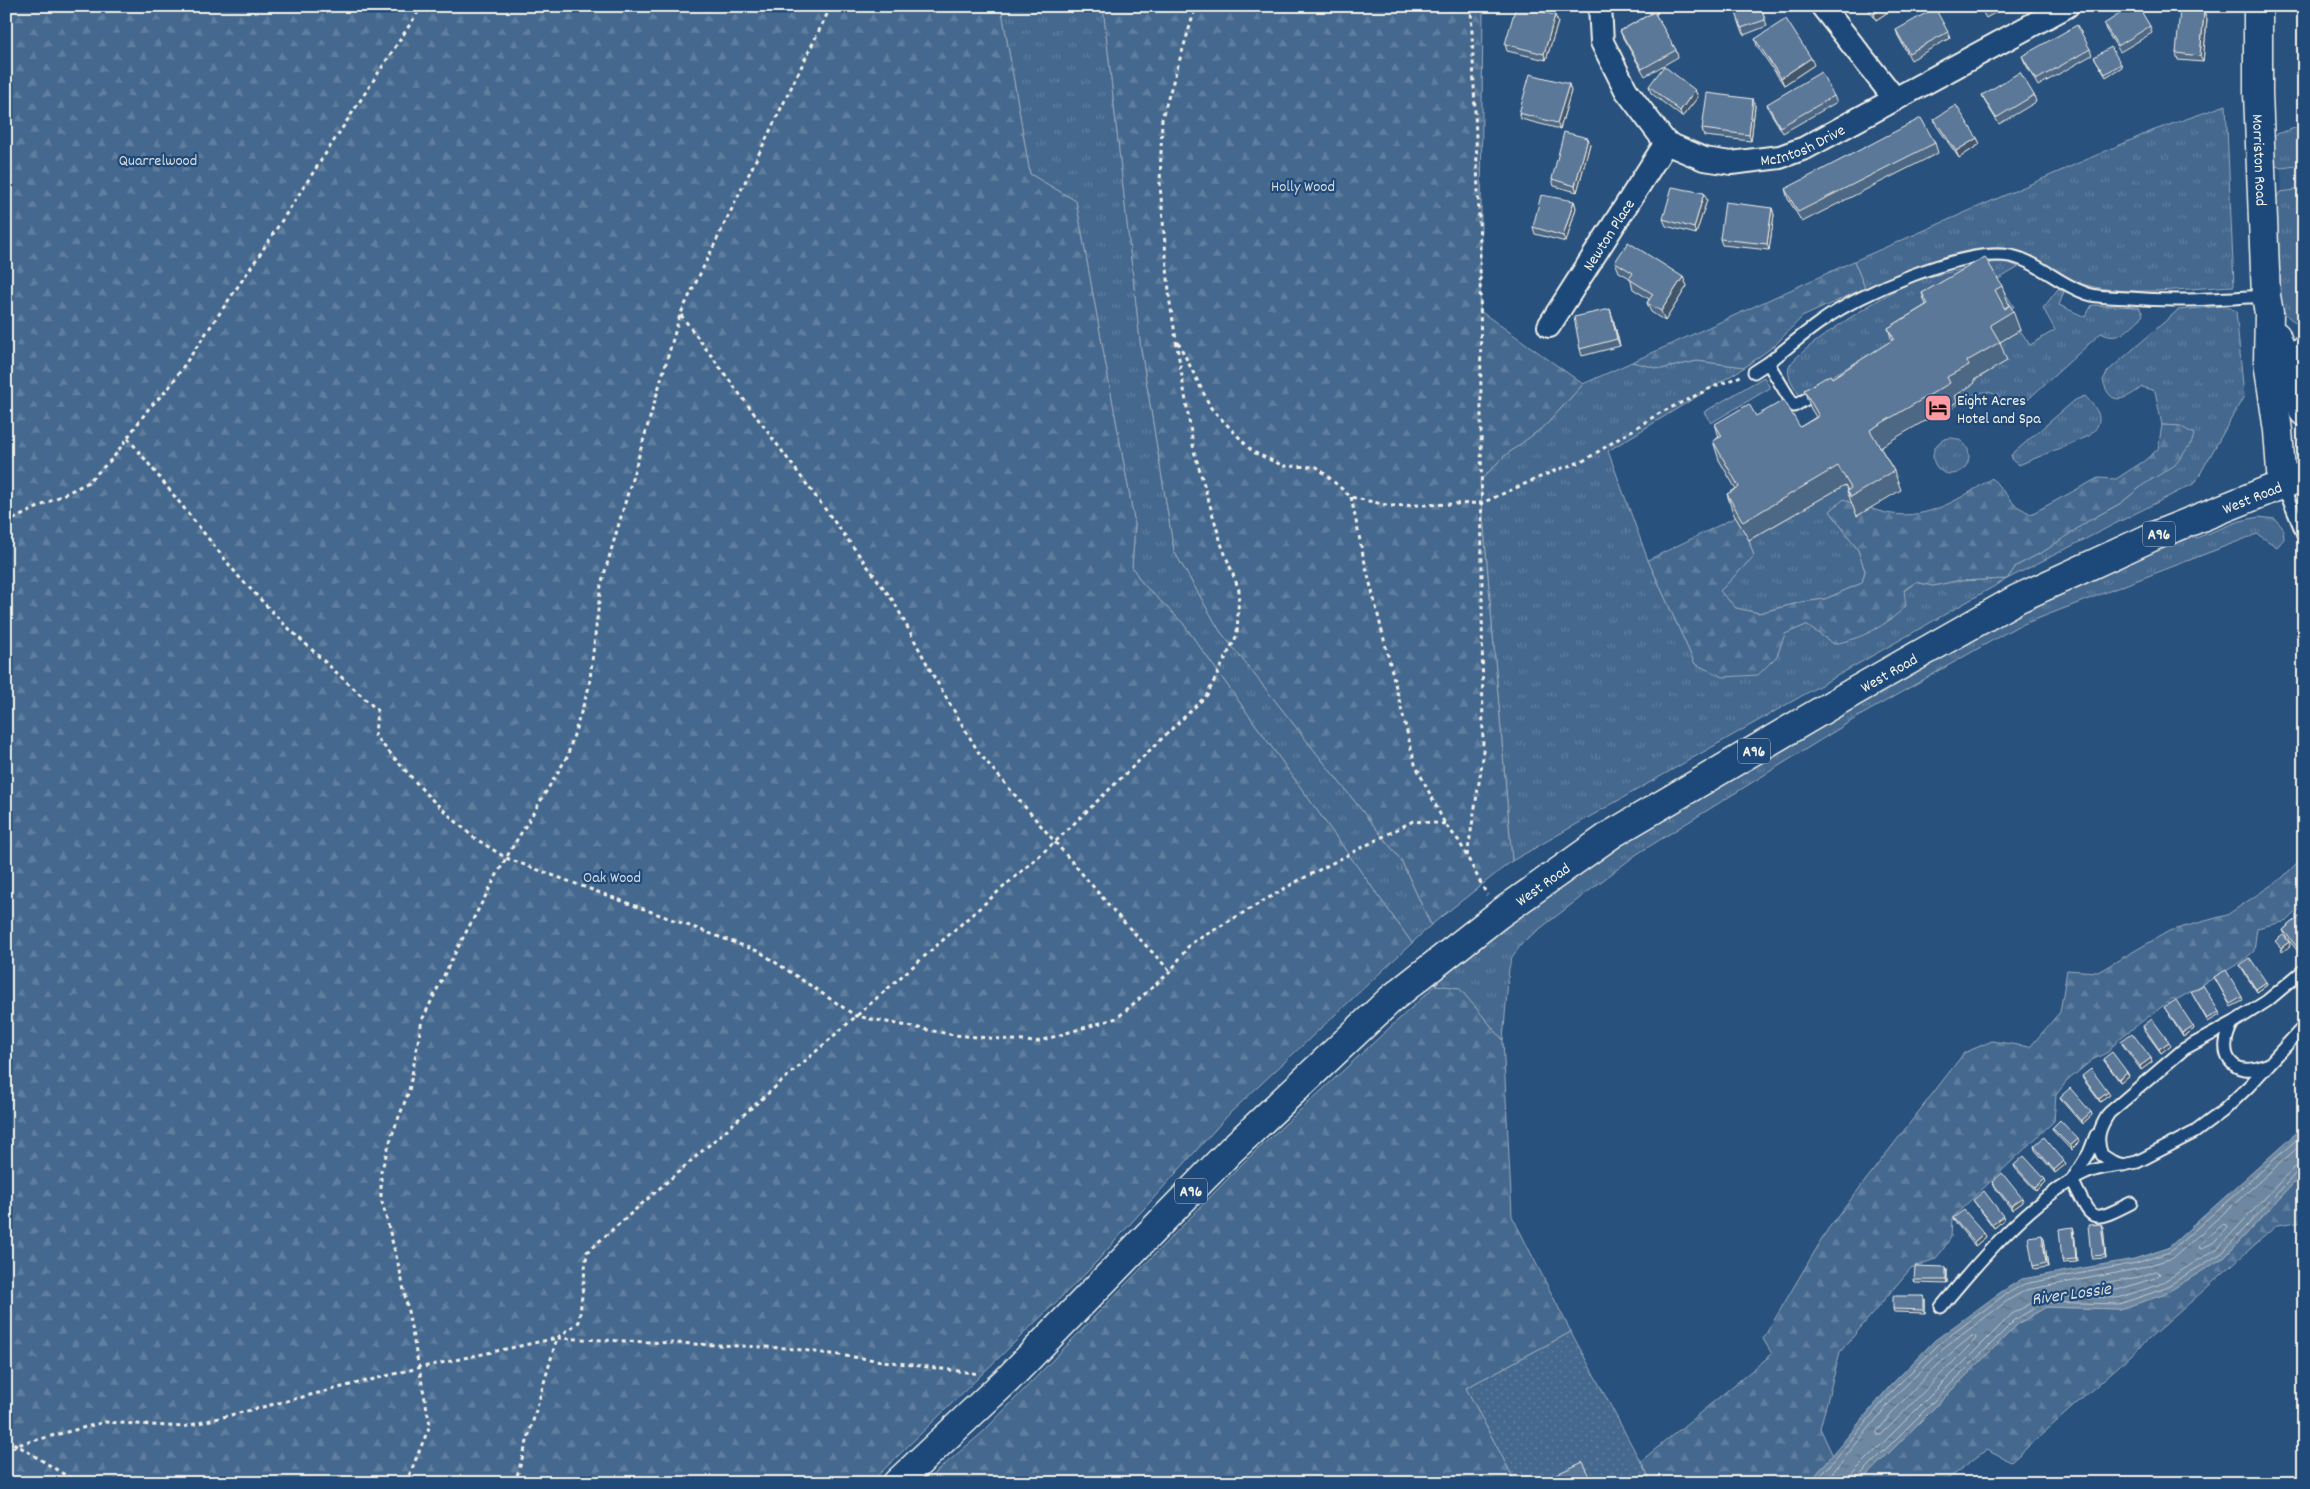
<svg xmlns="http://www.w3.org/2000/svg" width="2310" height="1489" viewBox="0 0 2310 1489" font-family="Dekko,sans-serif">
<style>
.built{fill:#375d86}
.grass{fill:url(#grass-tufts);stroke:#9cacbb}
.forest{fill:url(#forest-firs);stroke:#9cacbb}
.garden{fill:url(#garden-dots);stroke:#9cacbb}
.water{fill:url(#water-ripples);stroke:#a4b2be}
.lines{fill:none;stroke-linecap:round;stroke-linejoin:round}
.shore{stroke:#bec7cc;stroke-width:1}
.service-casing{stroke:#f4f1e8;stroke-width:15}
.minor-casing{stroke:#f4f1e8;stroke-width:26}
.tertiary-casing{stroke:#f4f1e8;stroke-width:31}
.trunk-casing{stroke:#f4f1e8;stroke-width:31}
.path{stroke:#f4f1e8;stroke-width:3;stroke-dasharray:4 4;stroke-linecap:butt}
.service{stroke:#1f4a7a;stroke-width:11}
.minor{stroke:#1f4a7a;stroke-width:22}
.tertiary{stroke:#1f4a7a;stroke-width:28}
.trunk{stroke:#1f4a7a;stroke-width:28}
.wall{fill:#4e6784;stroke:#f4f1e8}
.shaded-wall{fill:#40546b;stroke:#f4f1e8}
.building{fill:#5b7899;stroke:#f4f1e8}
.labels{text-anchor:middle;stroke-width:4.5;stroke-linejoin:round;paint-order:stroke}
.shield{fill:#1f4a7a;stroke:#b4bfc7;stroke-width:1}
.shield-label{font-size:15px;font-weight:bold;fill:#f4f1e8}
.street-label{font-size:16px;fill:#f4f1e8;stroke:#1f4a7a}
.park-label{font-size:16px;fill:#dadcda;stroke:#1f4a7a}
.poi-label{font-size:16px;fill:#f4f1e8;stroke:#1f4a7a;text-anchor:start}
.water-label{font-size:18px;font-style:italic;fill:#d9dcda;stroke:#1f4a7a}
</style>
<defs>
<pattern id="grass-tufts" width="24" height="20" patternUnits="userSpaceOnUse" patternTransform="scale(1.25)"><rect width="24" height="20" fill="#45688e"/><path d="M3 7l-1-3M5 7V3M7 7l1-3M15 17l-1-3M17 17v-4M19 17l1-3" fill="none" stroke="#607e9e"/></pattern>
<pattern id="forest-firs" width="22" height="20" patternUnits="userSpaceOnUse" patternTransform="scale(1.25)"><rect width="22" height="20" fill="#45688e"/><path d="M5 1l3.5 6h-7zM16 11l3.5 6h-7z" fill="#607e9e"/></pattern>
<pattern id="garden-dots" width="8" height="8" patternUnits="userSpaceOnUse" patternTransform="scale(1.25)"><rect width="8" height="8" fill="#45688e"/><path d="M2 2h.1M6 6h.1" fill="none" stroke="#607e9e" stroke-width="1.8" stroke-linecap="round"/></pattern>
<pattern id="water-ripples" width="26" height="14" patternUnits="userSpaceOnUse" patternTransform="scale(1.25)"><rect width="26" height="14" fill="#6e88a2"/><path d="M2 4q2-2 4 0t4 0M15 11q2-2 4 0t4 0" fill="none" stroke="#5f6e7d"/></pattern>
</defs>
<rect width="100%" height="100%" fill="#28517e"/>
<filter id="ink" filterUnits="userSpaceOnUse"><feTurbulence type="fractalNoise" baseFrequency=".02" numOctaves="2"/><feDisplacementMap in="SourceGraphic" scale="10" xChannelSelector="R" yChannelSelector="G"/><feConvolveMatrix kernelMatrix="1 2 1 2 8 2 1 2 1" color-interpolation-filters="sRGB"/></filter>
<g filter="url(#ink)">
<path class="built" d="M2304,125V288L2282,197L2281,168Z"/>
<path class="grass" d="M1001,6H1103L1141,349L1174,551L1220,631L1401,860L1431,925L1412,943L1182,622L1142,583L1132,567L1135,525L1076,201L1030,174Z
M2226,105L2234,286C2190,288 2128,297 2086,285C2058,277 2033,250 2003,248C1959,245 1905,272 1865,288L1854,261L2152,131Z
M2304,125V165L2281,168L2274,165L2271,136Z
M2304,189V326C2297,323 2290,320 2285,313C2274,296 2276,225 2274,202L2280,192Z
M1996,262H2006L2019,267L1997,280L2014,307L2004,313L2001,309L2009,305L1883,369L1858,361L1799,395C1795,387 1786,377 1789,367C1794,351 1891,290 1910,283C1937,273 1968,269 1996,262Z
M2058,289L2064,292L2059,305L2085,317L2092,305L2139,307L2143,314L2141,318C2128,329 2119,343 2101,333L2023,404C2003,407 2002,394 1987,392C1976,391 1954,408 1944,414L1939,412C1959,390 1981,376 2006,361L1997,344L2020,330L2030,345L2055,330L2043,308Z
M2225,306L2236,311L2244,396L2195,483L2007,579L1512,861L1480,481L1503,457L1546,425L1583,384L1632,362L1661,369L1697,361L1745,367L1608,451L1648,560L1695,664L1777,656L1784,634L1806,625L1834,644L1916,582L1933,586L1956,581L2007,579L2016,566L2046,550L2088,521L2121,503L2143,485L2180,426L2162,425L2155,391L2142,387C2125,400 2110,408 2103,380L2108,371L2178,310Z
M1764,377L1770,388L1711,423L1704,412Z
M2085,396C2098,410 2107,420 2089,436L2019,465L2013,461L2011,455L2075,400Z
M1933 456a18 18 0 1 1 36 0a18 18 0 1 1-36 0Z
M1845,485L1858,507L1830,511L1858,550L1865,571L1862,583L1825,599L1802,602L1759,613L1736,608L1720,591L1754,556L1749,540Z
M2259,517L2275,519L2283,528L2284,539L2277,547L2257,534L2016,627L1856,718L1637,854L1524,941L1512,957L1509,968L1503,1040L1459,988L1436,985L1437,979L1502,925L1629,835L2013,614L2194,533L2196,538L2240,521Z"/>
<path class="forest" d="M6,6H1001L1030,174L1076,201L1135,525L1132,567L1142,583L1182,622L1412,943L1230,1113L1088,1271L870,1483H6Z
M1103,6H1483L1480,311L1583,384L1546,425L1503,457L1480,481L1512,861L1431,925L1401,860L1220,631L1174,551L1141,349Z
M1854,261L1865,288L1802,317L1775,345L1745,367L1697,361L1661,369L1632,362Z
M2162,425L2180,426L2194,434L2192,442L2175,465L2143,485L2121,503L2088,521L2046,550L2016,566L2007,579L1956,581L1933,586L1916,582L1904,590L1906,606C1886,626 1861,639 1834,644L1806,625L1785,634L1777,656L1758,675L1723,677L1695,664L1648,560L1736,517L1748,538L1754,556L1720,591L1736,608L1759,613L1802,602L1825,599L1862,583L1865,571L1858,550L1830,511L1844,499L1858,507L1857,515L1870,508C1917,527 1954,503 1992,478L2015,505L2031,514L2098,478L2116,479L2144,461L2158,449Z
M2304,856V905L2287,921L2257,928L2254,951L2243,961L2178,999H2172L2120,1038L2108,1052L2092,1060L2066,1082L2056,1095L2054,1121L1952,1218L1951,1237L1942,1251L1935,1259L1911,1268L1840,1352L1820,1428L1833,1456L1809,1483H1652L1641,1461L1772,1354L1763,1339L1828,1229L1964,1053L1992,1041L2030,1047L2060,1012L2067,970L2098,972L2169,931L2227,915L2282,878Z
M1436,985L1459,988L1503,1040L1512,1216L1571,1332L1466,1388L1516,1483H923L983,1432L1244,1162Z
M2304,1172V1221L2277,1225L2011,1462L1986,1450L1942,1483H1859L2019,1323L2046,1307L2120,1309L2225,1257Z"/>
<path class="garden" d="M1571,1332L1652,1483H1516L1466,1388Z"/>
<path class="water" d="M2304,1126V1172L2225,1257L2163,1295L2120,1309L2046,1307L2019,1323L1859,1483H1809L1889,1387L1935,1340L2001,1292L2022,1279L2134,1259L2168,1248Z"/>
<g class="lines">
<path class="shore" d="M2223,1224L2226,1225L2227,1228L2213,1243L2200,1249L2199,1245Z
M2157,1271L2160,1274L2155,1278L2117,1290L2095,1287L2097,1284L2139,1277Z
M1972,1336L1976,1337L1975,1340L1881,1435H1877V1432C1905,1396 1936,1364 1972,1336Z
M1815,1483L1893,1390L1939,1344L2003,1296L2024,1284L2136,1263L2170,1252L2304,1133
M1824,1483L1897,1394L1943,1349L2007,1301L2026,1290L2137,1269L2173,1258L2304,1142
M1850,1483L1853,1473L2012,1314L2044,1296L2118,1298L2158,1285L2218,1248L2294,1167L2304,1163
M1856,1483L1858,1477L2016,1319L2045,1302L2119,1304L2161,1290L2222,1253L2298,1171L2304,1169"/>
<g class="service-casing">
<path id="service" d="M1754,372L1768,363
M1819,392L1794,406L1768,363C1786,349 1803,334 1822,321C1860,293 1963,248 2010,256C2038,261 2061,286 2088,294C2101,298 2116,297 2130,298C2175,302 2220,299 2266,296
M2282,484L2304,537
M2304,970L2267,1001L2234,1022L2184,1049L2109,1113C2100,1127 2095,1138 2102,1155L2113,1162L2123,1165L2137,1162L2195,1132L2223,1111L2249,1086L2304,1026
M2233,1023C2215,1053 2232,1080 2266,1065
M2096,1135L2089,1153L2072,1180C2093,1221 2088,1225 2131,1203
M1941,1307C1978,1262 2031,1199 2084,1174C2096,1168 2108,1167 2121,1165"/>
</g>
<g class="minor-casing">
<g id="minor">
<path id="s1" d="M1600,6L1602,42L1626,90L1666,143L1704,159L1731,163L1780,157L1805,148L2067,6"/>
<path d="M1822,6L1895,99"/>
<path id="s2" d="M1549,326L1666,143"/>
<path d="M2268,361L2304,348"/>
</g>
</g>
<g class="tertiary-casing">
<g id="tertiary">
<path id="s3" d="M2258,6V93L2266,296L2269,313L2268,361L2278,431L2282,484"/>
<path d="M2276,336L2304,412"/>
</g>
</g>
<g class="trunk-casing">
<g id="trunk">
<path id="s4" d="M897,1483L1008,1379L1231,1150L1391,999L1498,915L1612,834L1855,691L2017,599L2154,536L2304,476"/>
</g>
</g>
<path class="path" d="M681,315L894,602L934,677L979,753L1119,917L1170,971
M1178,342L1211,408L1253,452L1284,466L1317,467L1351,497L1391,506L1482,503L1554,471L1583,461L1658,414L1713,387L1741,376
M128,438L239,577L284,624L377,710L375,736L429,797L473,837L506,858L760,952L856,1016L954,1035L1036,1042L1117,1018L1170,972L1190,944L1294,883L1413,821L1445,824
M1351,497L1363,555L1415,764L1445,824L1459,841L1487,895
M6,523L87,483L113,458L149,408L168,389L258,257L422,6
M1467,856L1483,758L1480,244L1471,6
M6,1440L17,1445L78,1483
M6,1453L17,1445L105,1422L183,1427L418,1368L557,1338L786,1348L980,1374
M406,1483L430,1425L401,1275L381,1198V1172L392,1135L409,1091L422,1020L457,949L506,858L567,757L589,687L601,585L680,315L831,6
M515,1483L557,1338L579,1322L587,1252L1056,841L1207,695L1237,635L1239,590L1222,546L1194,451L1170,303L1160,185L1162,118L1196,6"/>
<use href="#service" class="service"/>
<use href="#minor" class="minor"/>
<use href="#tertiary" class="tertiary"/>
<use href="#trunk" class="trunk"/>
</g>
<path class="wall" d="M1527,6H1549L1548,12Z
M1633,6H1659L1657,14H1655L1676,50L1678,57L1645,76L1623,38L1620,31L1652,13L1634,8Z
M1734,6H1761L1767,26L1744,35Z
M1866,6H1897L1876,20Z
M1979,6H2007L1986,18Z
M2204,12L2207,19L2203,62L2178,60L2176,53Z
M1558,22L1546,60L1507,51L1505,44Z
M2104,24L2150,26L2152,33L2120,52L2106,30Z
M1896,30L1948,32L1950,38L1911,60L1898,36Z
M1755,39L1814,65L1784,85L1757,46Z
M2090,49L2092,55L2038,86L2025,63L2022,56Z
M2094,57L2121,64L2122,67L2106,77Z
M1649,86L1695,90L1698,97L1682,117L1651,93Z
M1571,91L1560,129L1521,119L1519,113Z
M1982,95H2034L2036,102L1999,124L1985,102Z
M1834,96L1837,102L1783,133L1769,110L1767,104Z
M1753,99L1755,106L1751,141L1704,136L1702,129Z
M1934,119L1977,138L1980,144L1959,158L1936,125Z
M1935,143L1938,153L1802,222L1788,199L1785,189Z
M1590,144L1577,192L1554,186L1552,179Z
M1707,200L1696,234L1666,226L1663,219Z
M1574,201L1576,208L1566,242L1535,234L1533,227Z
M1772,208L1774,215L1769,250L1722,245L1720,239Z
M1615,262L1683,277L1687,286L1665,321L1651,312L1647,303L1649,299L1633,289L1630,278L1619,272Z
M2002,286L2009,305L2005,308V309L2013,311L2020,330L2000,342L2007,361L1974,380L1975,383L1955,396L1957,402L1880,447L1894,471L1901,490L1857,516L1854,509L1847,491L1848,490L1845,485L1749,540L1733,513L1727,494L1736,489L1719,460L1713,441L1719,437L1715,424L1756,416L1800,427L1816,417L1811,409L1804,390L1832,378L1892,341L1888,328L1926,305L1922,293Z
M1612,315L1620,346L1582,356L1580,349Z
M2304,913V952L2301,955L2286,937L2283,930Z
M2240,965L2266,982L2267,985L2257,992L2241,968Z
M2214,977L2242,997L2243,1001L2231,1007Z
M2191,992L2219,1012L2220,1015L2208,1022Z
M2164,1007L2193,1026L2194,1029L2183,1037L2166,1010Z
M2143,1026L2171,1045L2161,1053L2144,1030Z
M2121,1041L2151,1058L2152,1062L2141,1070L2122,1044Z
M2103,1059L2127,1072L2129,1076L2120,1082L2105,1062Z
M2082,1076L2110,1095L2100,1102L2083,1079Z
M2060,1097L2091,1112L2092,1115L2082,1124L2061,1100Z
M2052,1128L2079,1142L2071,1150L2053,1131Z
M2034,1146L2064,1161L2066,1164L2055,1173L2035,1150Z
M2014,1165L2046,1182L2036,1191L2015,1168Z
M1992,1182L2022,1198L2023,1202L2012,1210L1993,1185Z
M1973,1200L2004,1220L1994,1228L1975,1203Z
M1953,1218L1984,1233L1986,1237L1975,1246L1955,1222Z
M2073,1227L2074,1231L2077,1262L2063,1263L2062,1260Z
M2103,1227L2106,1258L2092,1259L2091,1256Z
M2044,1238L2048,1267L2034,1269L2033,1266Z
M1946,1267L1947,1270V1284L1915,1283L1914,1280Z
M1924,1296L1925,1299V1313L1894,1312L1893,1309Z"/>
<path class="shaded-wall" d="M1546,6H1549L1548,12Z
M1655,6H1659L1657,14L1655,8Z
M1885,6H1897L1876,20L1874,14Z
M2204,12L2207,19L2203,62L2200,56Z
M1555,15L1558,22L1546,60L1544,54Z
M1811,58L1814,65L1784,85L1781,78Z
M1569,84L1571,91L1560,129L1557,123Z
M1695,90L1698,97L1682,117L1680,111Z
M1753,99L1755,106L1751,141L1749,135Z
M1588,138L1590,144L1577,192L1575,186Z
M1977,138L1980,144L1959,158L1956,151Z
M1704,193L1707,200L1696,234L1694,228Z
M1574,201L1576,208L1566,242L1563,236Z
M1772,208L1774,215L1769,250L1767,244Z
M1683,277L1687,286L1665,321L1661,311Z
M1610,309L1612,315L1620,346L1617,339Z
M2289,942L2290,946L2282,952L2281,948Z
M2304,944V952L2301,955L2298,948Z
M2266,982L2267,985L2257,992L2256,989Z
M2193,1026L2194,1029L2183,1037L2182,1033Z
M2169,1042L2171,1045L2161,1053L2159,1049Z
M2151,1058L2152,1062L2141,1070L2140,1066Z
M2127,1072L2129,1076L2120,1082L2119,1079Z
M2108,1092L2110,1095L2100,1102L2099,1099Z
M2091,1112L2092,1115L2082,1124L2081,1121Z
M2078,1139L2079,1142L2071,1150L2070,1146Z
M2064,1161L2066,1164L2055,1173L2054,1170Z
M2045,1179L2046,1182L2036,1191L2035,1188Z
M2022,1198L2023,1202L2012,1210L2011,1206Z
M2003,1216L2004,1220L1994,1228L1992,1224Z
M2101,1224L2103,1227L2106,1258L2105,1255Z
M2073,1227L2074,1231L2077,1262L2076,1259Z
M1984,1233L1986,1237L1975,1246L1974,1242Z
M2042,1235L2044,1238L2048,1267L2046,1263Z
M1946,1267L1947,1270V1284L1946,1280Z
M1924,1296L1925,1299V1313L1924,1310Z"/>
<path class="building" d="M1516,6H1520L1555,15L1544,54L1505,44Z
M1734,6H1761L1765,20L1741,28Z
M1868,6H1885L1874,14Z
M1980,6H1993L1984,12Z
M2132,6H2138L2150,26L2118,46L2104,24Z
M1935,8L1948,32L1909,53L1896,30Z
M2180,10L2204,12L2200,56L2176,53Z
M1654,12L1676,50L1642,69L1620,31Z
M1786,19L1811,58L1781,78L1755,39Z
M2077,25L2090,49L2036,80L2022,56Z
M2111,47L2121,64L2105,74L2094,57Z
M1664,66L1695,90L1680,111L1649,86Z
M1821,72L1834,96L1780,127L1767,104Z
M2020,72L2034,95L1996,118L1982,95Z
M1530,74L1569,84L1557,123L1519,113Z
M1707,93L1753,99L1749,135L1702,129Z
M1956,105L1977,138L1956,151L1934,119Z
M1921,118L1935,143L1798,212L1785,189Z
M1564,132L1588,138L1575,186L1552,179Z
M1672,187L1704,193L1694,228L1663,219Z
M1541,195L1574,201L1563,236L1533,227Z
M1725,202L1772,208L1767,244L1720,239Z
M1628,242L1683,277L1661,311L1647,303L1653,294L1629,279L1633,273L1615,262Z
M1985,257L2002,286L1995,290L2005,309L2010,305L2013,311L1990,325L2000,342L1967,361L1969,365L1947,377L1950,383L1870,430L1894,471L1851,497L1847,491L1851,488L1838,466L1743,522L1727,494L1739,487L1713,441L1722,436L1715,424L1749,404L1756,416L1784,400L1800,427L1819,416L1804,390L1830,375L1832,378L1894,339L1888,328L1928,304L1922,293Z
M1610,309L1617,339L1580,349L1574,317Z
M2304,913V944L2298,948L2283,930Z
M2283,935L2289,942L2281,948L2275,941Z
M2250,958L2266,982L2256,989L2240,965Z
M2226,970L2242,997L2230,1004L2214,977Z
M2203,985L2219,1012L2207,1019L2191,992Z
M2176,1000L2193,1026L2182,1033L2164,1007Z
M2152,1019L2169,1042L2159,1049L2143,1026Z
M2304,1029V1035L2300,1032Z
M2132,1033L2151,1058L2140,1066L2121,1041Z
M2112,1052L2127,1072L2119,1079L2103,1059Z
M2091,1069L2108,1092L2099,1099L2082,1076Z
M2070,1088L2091,1112L2081,1121L2060,1097Z
M2060,1120L2078,1139L2070,1146L2052,1128Z
M2044,1137L2064,1161L2054,1170L2034,1146Z
M2024,1156L2045,1179L2035,1188L2014,1165Z
M2002,1173L2022,1198L2011,1206L1992,1182Z
M1984,1191L2003,1216L1992,1224L1973,1200Z
M1964,1210L1984,1233L1974,1242L1953,1218Z
M2101,1224L2105,1255L2091,1256L2088,1225Z
M2073,1227L2076,1259L2062,1260L2059,1229Z
M2042,1235L2046,1263L2033,1266L2028,1237Z
M1915,1266L1946,1267V1280H1914Z
M1893,1296H1924V1310L1893,1309Z
M1583,1462L1593,1483H1537Z"/>
</g>
<defs>
<g id="hotel-square" transform="scale(1.4375)"><rect x="-9" y="-9" width="18" height="18" rx="4" fill="#ff9aa2" stroke="#1f4a7a"/><path d="M-6-4.5h1.5V1H6V5H4.5V3h-9V5H-6ZM-4 0a1.8 1.8 0 1 1 3.6 0ZM.5 0V-2.5h3Q6-2.5 6 0Z" fill="#111"/></g>
</defs>
<g fill-rule="evenodd">
<use href="#hotel-square" x="1938" y="408"/>
</g>
<g class="labels">
<g class="shield">
<rect x="2143" y="521.5" width="32" height="25" rx="4"/>
<rect x="1738" y="738.5" width="32" height="25" rx="4"/>
<rect x="1175" y="1178.5" width="32" height="25" rx="4"/>
</g>
<g class="shield-label">
<text x="2159" y="539">A96</text>
<text x="1754" y="756">A96</text>
<text x="1191" y="1196">A96</text>
</g>
<g class="street-label">
<text dy="6" stroke="none"><textPath href="#s1" startOffset="299">McIntosh Drive</textPath></text>
<text dy="6" stroke="none"><textPath href="#s3" startOffset="154">Morriston Road</textPath></text>
<text dy="6" stroke="none"><textPath href="#s2" startOffset="109">Newton Place</textPath></text>
<text dy="6" stroke="none"><textPath href="#s4" startOffset="1692">West Road</textPath></text>
<text dy="6" stroke="none"><textPath href="#s4" startOffset="1288">West Road</textPath></text>
<text dy="6" stroke="none"><textPath href="#s4" startOffset="882">West Road</textPath></text>
</g>
<g class="park-label">
<text x="158" y="165">Quarrelwood</text>
<text x="1303" y="191">Holly Wood</text>
<text x="612" y="882">Oak Wood</text>
</g>
<g class="poi-label">
<text x="1957" y="405">Eight Acres<tspan x="1957" dy="18">Hotel and Spa</tspan></text>
</g>
<g class="water-label">
<text transform="translate(2071 1293) rotate(-8)" y="6">River Lossie</text>
</g>
</g>
<rect width="2310" height="1489" fill="none" stroke="#1f4a7a" stroke-width="25"/>
<rect x="12" y="12" width="2285" height="1464" fill="none" stroke="#f4f1e8" stroke-width="2" filter="url(#ink)"/>
</svg>
